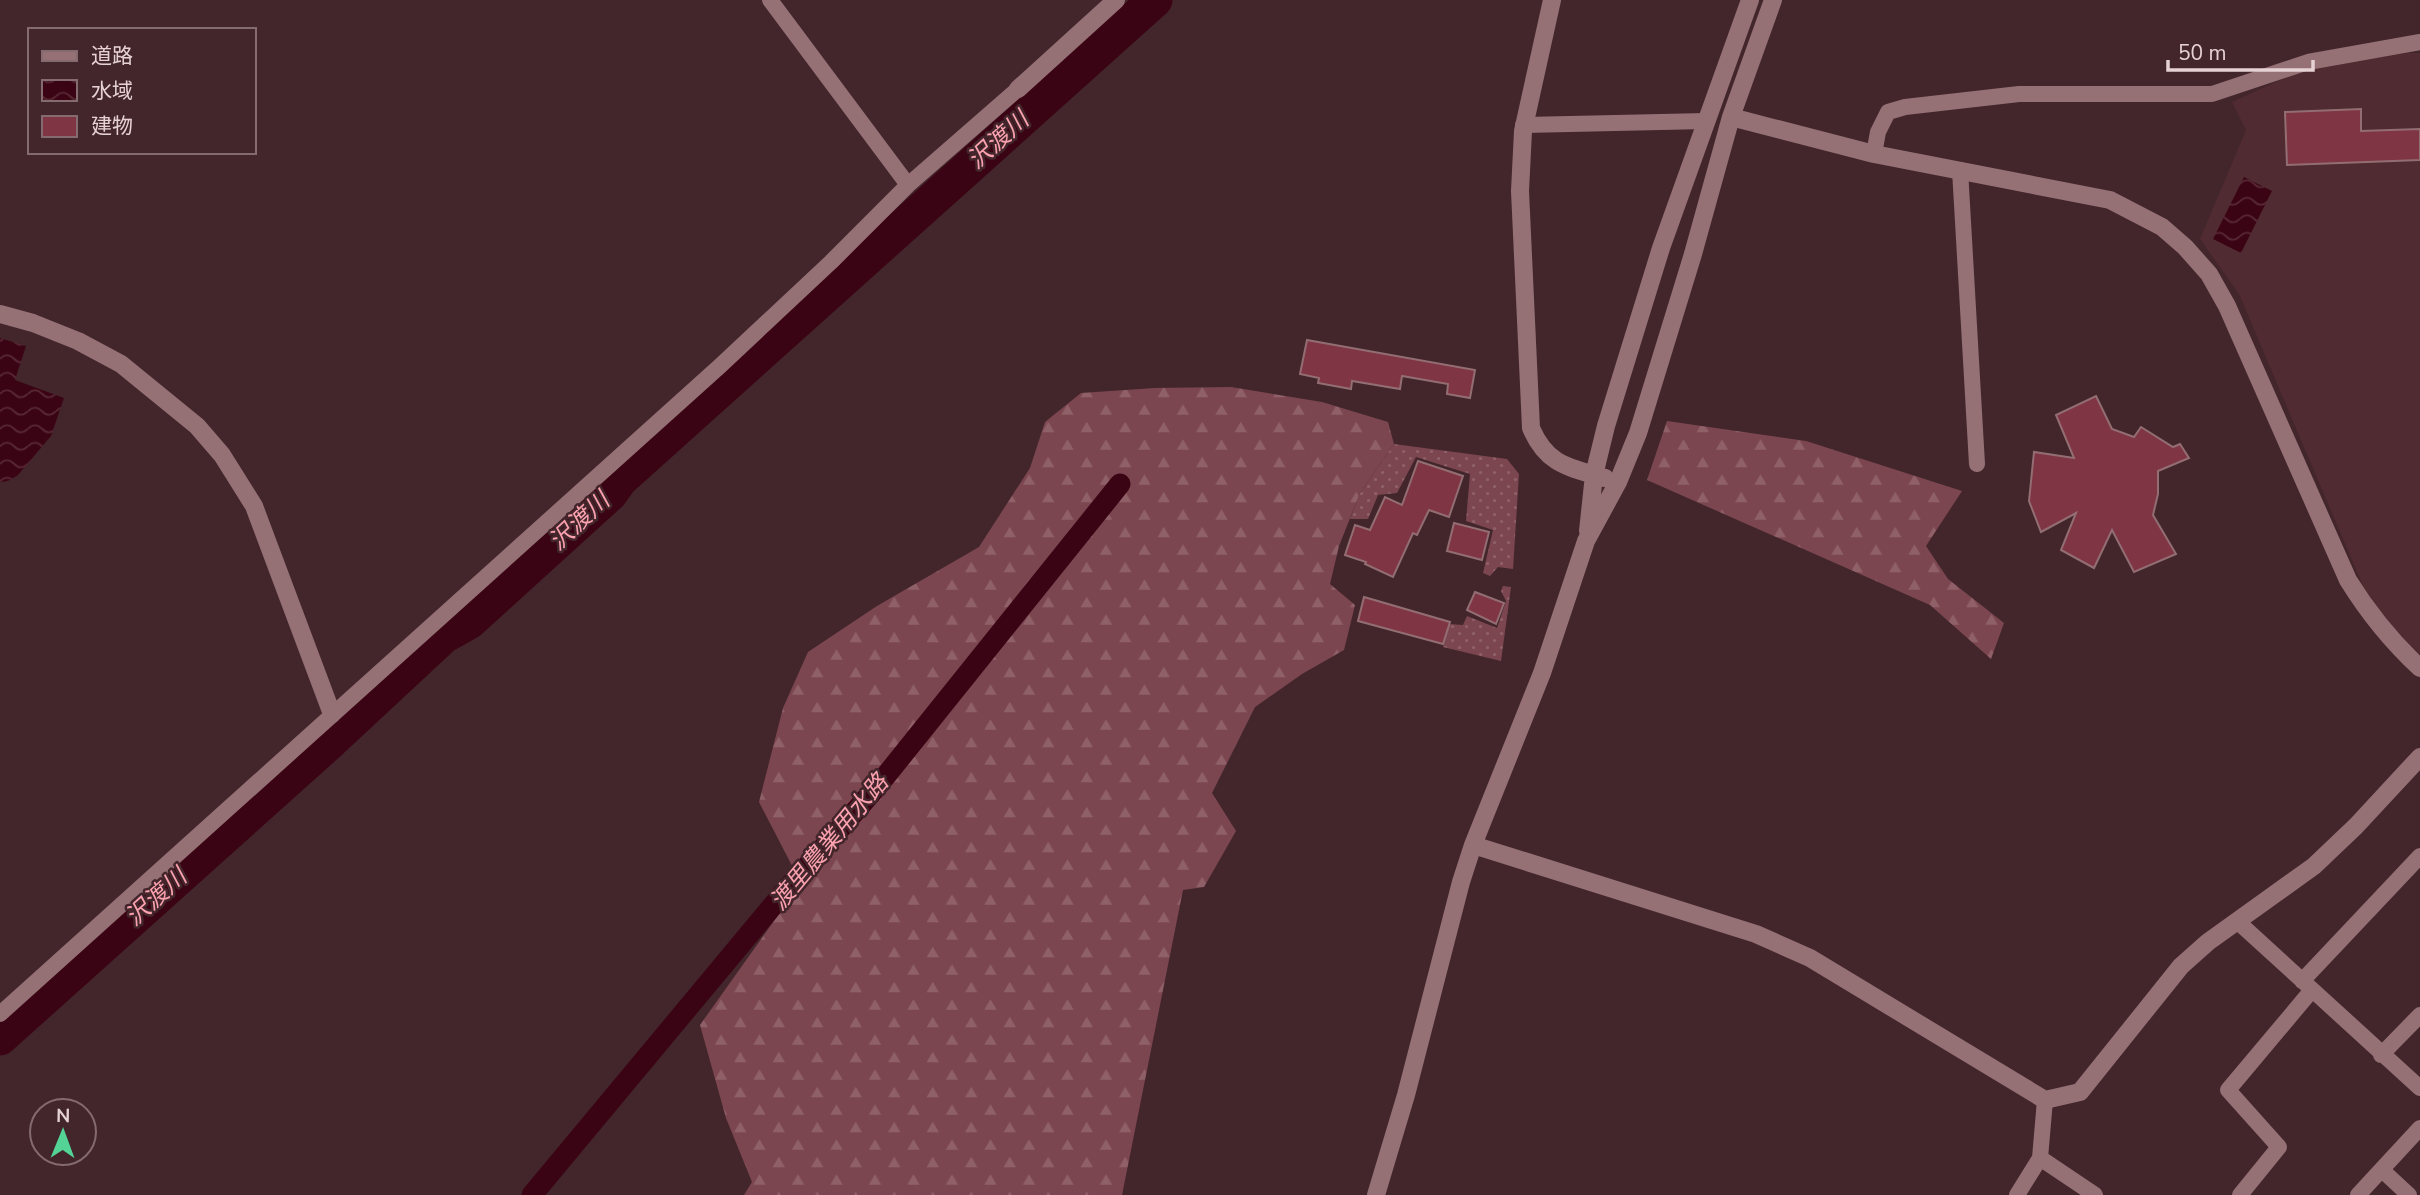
<svg xmlns="http://www.w3.org/2000/svg" width="2420" height="1195" viewBox="0 0 2420 1195" font-family="'Nunito Sans','Noto Sans JP',sans-serif">
<style>
.built{fill:#502b31}
.grass{fill:url(#grass-dots)}
.forest{fill:url(#forest-firs)}
.water{fill:url(#water-waves)}
.lines{fill:none;stroke-linecap:round;stroke-linejoin:round}
.canal{stroke:#3b0414;stroke-width:21}
.river{stroke:#3b0414;stroke-width:35}
.building{fill:#803544;stroke:#926e73;stroke-width:2}
.street{stroke:#957176;stroke-width:16}
.secondary{stroke:#957176;stroke-width:18}
.labels{text-anchor:middle;stroke-width:5;stroke-linejoin:round;paint-order:stroke}
.water-label{font-size:24px;font-style:italic;fill:#fba1af;stroke:#43262b}
</style>
<defs>
<pattern id="grass-dots" width="8" height="8" patternUnits="userSpaceOnUse" patternTransform="scale(1.75)"><rect width="8" height="8" fill="#7c4650"/><path d="M2 2h.1M6 6h.1" fill="none" stroke="#8f6068" stroke-width="1.8" stroke-linecap="round"/></pattern>
<pattern id="forest-firs" width="22" height="20" patternUnits="userSpaceOnUse" patternTransform="scale(1.75)"><rect width="22" height="20" fill="#7c4650"/><path d="M5 1l3.5 6h-7zM16 11l3.5 6h-7z" fill="#8f6068"/></pattern>
<pattern id="water-waves" width="16" height="10" patternUnits="userSpaceOnUse" patternTransform="scale(1.75)"><rect width="16" height="10" fill="#3b0414"/><path d="M0 5q4-4 8 0t8 0" fill="none" stroke="#572835"/></pattern>
</defs>
<rect width="100%" height="100%" fill="#43262b"/>
<path class="built" d="M2407,53H2420V654L2385,621L2363,586L2239,294L2200,239L2246,130L2232,102L2307,68Z"/>
<path class="grass" d="M1394,444L1507,459L1519,474L1513,569L1498,567L1490,576L1483,573L1493,530L1466,521L1470,474L1416,457L1397,493L1378,495L1368,519H1350L1360,493Z
M1503,586L1511,587L1501,661L1443,647L1449,624L1463,625L1467,616L1497,628L1506,601L1501,591Z"/>
<path class="forest" d="M1231,387L1322,402L1388,422L1394,444L1360,493L1339,546L1330,584L1355,605L1344,650L1302,674L1255,707L1212,793L1236,831L1204,887L1183,890L1122,1195H744L752,1182L726,1118L700,1025L801,883L759,802L783,708L808,652L877,606L979,547L1030,468L1045,422L1081,393L1155,388Z
M1667,421L1806,441L1962,491L1926,546L1948,579L2004,623L1991,659L1930,605L1647,480Z"/>
<path class="water" d="M2244,177L2272,191L2241,253L2213,239Z
M0,338L26,346L15,380L64,398L51,436L18,475C12,479 8,482 0,482Z"/>
<g class="lines">
<path class="canal" d="M532,1195L780,897L880,783L1120,484"/>
<path class="river" d="M0,1038L329,743L444,636L469,622L610,494L620,480L1155,0"/>
</g>
<path class="building" d="M2361,109V131L2420,129V160L2287,165L2285,112Z
M1307,340L1475,370L1470,398L1447,394L1448,384L1402,376L1400,389L1352,381L1351,389L1318,383L1319,378L1300,374Z
M2096,396L2112,429L2134,437L2141,427L2173,447L2180,444L2189,458L2158,471V494L2153,515L2176,554L2134,572L2112,530L2094,568L2061,550L2076,513L2041,532L2029,501L2034,452L2074,458L2056,415Z
M1418,461L1463,476L1449,517L1429,510L1417,535L1413,533L1393,577L1365,564L1366,562L1345,555L1355,525L1370,530L1385,497L1402,505Z
M1454,523L1489,532L1482,560L1447,551Z
M1475,592L1504,603L1496,624L1467,610Z
M1364,597L1450,622L1443,644L1358,621Z"/>
<g class="lines">
<path class="street" d="M770,0L908,185
M1523,125L1706,121
M1874,154L1878,132L1888,112L1905,107L2019,94H2212L2308,62L2420,42
M1960,170L1977,464
M2237,921L2420,1088
M2302,981L2420,856
M0,1014L720,366L831,262L908,185L1018,89
M2381,1055L2420,1015
M2040,1158L2095,1195
M2382,1170L2409,1195
M2017,1195L2040,1158L2045,1100
M2240,1195L2279,1147L2228,1090L2312,990
M2358,1195L2420,1128"/>
<path class="secondary" d="M1552,0L1523,131L1520,191L1531,428C1547,465 1568,467 1605,478
M1018,89L1116,0
M1731,117L1874,154L2110,200L2162,227L2185,247L2209,274L2227,306L2348,580C2369,614 2391,641 2420,668
M0,314L33,323L78,341L121,364L197,426L222,455L254,506L332,714
M1588,531L1594,475L1606,426L1661,248L1750,0
M1473,845L1756,934L1810,958L2045,1100L2080,1092L2181,966L2208,942L2314,866L2356,826L2420,757
M1376,1195L1406,1095L1461,882L1473,845L1542,673L1586,541L1618,482L1638,433L1693,254L1731,117L1773,0"/>
</g>
<g class="labels">
<g class="water-label">
<text transform="translate(998 140) rotate(-42)" y="8">沢渡川</text>
<text transform="translate(579 521) rotate(-43)" y="8">沢渡川</text>
<text transform="translate(829 842) rotate(-50)" y="8">渡里農業用水路</text>
<text transform="translate(156 897) rotate(-42)" y="8">沢渡川</text>
</g>
</g>
<rect x="28" y="28" width="228" height="126" fill="#43262b" stroke="#846b6f" stroke-width="2"/>
<rect x="42" y="51" width="35" height="10" fill="#957176" stroke="#846b6f" stroke-width="2"/>
<text x="91" y="63" font-size="21" fill="#e6d2d4">道路</text>
<rect x="42" y="80" width="35" height="21" fill="url(#water-waves)" stroke="#846b6f" stroke-width="2"/>
<text x="91" y="98" font-size="21" fill="#e6d2d4">水域</text>
<rect x="42" y="116" width="35" height="21" fill="#803544" stroke="#846b6f" stroke-width="2"/>
<text x="91" y="133" font-size="21" fill="#e6d2d4">建物</text>
<g transform="translate(63 1132) rotate(1)"><circle r="33" fill="#43262b" stroke="#846b6f" stroke-width="2"/>
<path d="M0-5L12 26L0 18L-12 26Z" fill="#53d396"/>
<text y="-10" font-size="19" font-weight="bold" text-anchor="middle" fill="#e6d2d4">N</text>
</g>
<path d="M2168 60v10h145v-10" fill="none" stroke="#e6d2d4" stroke-width="3.5"/>
<text x="2178" y="60" font-size="21" fill="#e6d2d4" stroke="#43262b" stroke-width="5" paint-order="stroke">50 m</text>
</svg>
